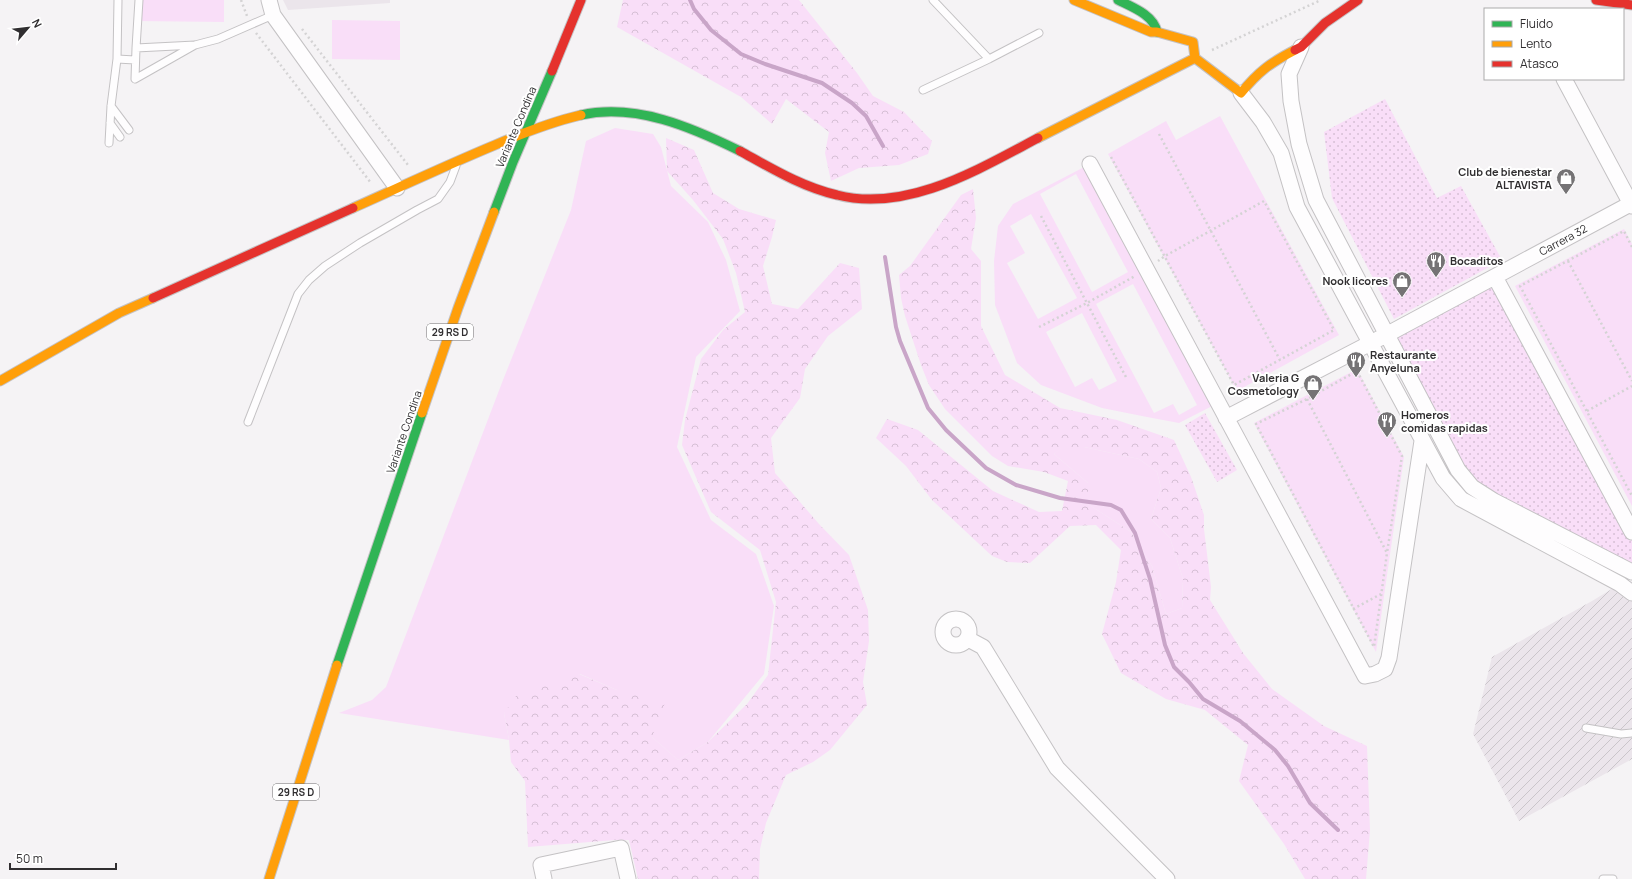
<svg xmlns="http://www.w3.org/2000/svg" width="1632" height="879" viewBox="0 0 1632 879" font-family="Manrope,sans-serif">
<style>
.built{fill:#ebe5eb}
.industrial{fill:url(#industrial-furrows)}
.grass{fill:#f9def8;fill-rule:evenodd}
.forest{fill:url(#forest-crowns);fill-rule:evenodd}
.park{fill:url(#park-dots)}
.lines{fill:none;stroke-linecap:round;stroke-linejoin:round}
.stream{stroke:#c9a5c8;stroke-width:4}
.lane-casing{stroke:#c4c2c4;stroke-width:9}
.street-casing{stroke:#c4c2c4;stroke-width:17}
.fast-casing{stroke:#c4c2c4;stroke-width:11}
.slow-casing{stroke:#c4c2c4;stroke-width:11}
.jam-casing{stroke:#c4c2c4;stroke-width:11}
.path{stroke:#d4d3d4;stroke-width:2.5;stroke-dasharray:2 3;stroke-linecap:butt}
.lane{stroke:#fefdfe;stroke-width:7}
.street{stroke:#fefdfe;stroke-width:15}
.fast{stroke:#30b455;stroke-width:9}
.slow{stroke:#ff9f0a;stroke-width:9}
.jam{stroke:#e5322d;stroke-width:9}
.labels{text-anchor:middle;stroke-width:4;stroke-linejoin:round;paint-order:stroke}
.shield{fill:#fff;stroke:#6e6d6e;stroke-width:1}
.shield-label{font-size:10px;font-weight:bold;fill:#302e30}
.street-label{font-size:11px;fill:#302e30;stroke:#fff}
.poi-label{font-size:11px;font-weight:bold;fill:#302e30;stroke:#fff;text-anchor:end}
</style>
<defs>
<pattern id="industrial-furrows" width="10" height="10" patternUnits="userSpaceOnUse"><rect width="10" height="10" fill="#ebe5eb"/><path d="M-1 1l2-2M0 10L10 0M9 11l2-2" fill="none" stroke="#cac5ca"/></pattern>
<pattern id="forest-crowns" width="20" height="18" patternUnits="userSpaceOnUse"><rect width="20" height="18" fill="#f9def8"/><path d="M2 6a3 3 0 1 1 6 0M12 15a3 3 0 1 1 6 0" fill="none" stroke="#d6bfd5"/></pattern>
<pattern id="park-dots" width="8" height="8" patternUnits="userSpaceOnUse"><rect width="8" height="8" fill="#f9def8"/><path d="M2 2h.1M6 6h.1" fill="none" stroke="#d6bfd5" stroke-width="1.8" stroke-linecap="round"/></pattern>
</defs>
<rect width="100%" height="100%" fill="#f5f3f5"/>
<path class="built" d="M283,0H390V3L288,10Z"/>
<path class="industrial" d="M1620,584L1632,593V759L1519,821L1473,734L1492,657L1592,601Z"/>
<path class="grass" d="M135,0H224V22L135,21Z
M332,20L400,21V60L332,59Z
M1220,116L1339,335L1237,391L1108,154L1166,121L1176,140Z
M615,128L653,134L661,147L671,186L708,222L726,260L740,311L696,357L677,447L711,520L756,554L774,606L764,674L708,742L678,760L652,737L617,690L580,674L504,713L509,740L339,713L372,700L386,687L503,380L571,210L586,141Z
M1090,164L1218,403L1179,423L1147,417L1102,408L1041,385L1017,363L995,305L994,261L998,226L1013,204ZM1076,174L1128,272L1092,292L1040,194ZM1031,214L1077,298L1038,319L1007,263L1025,253L1010,226ZM1133,284L1197,405L1179,415L1173,404L1154,413L1096,304ZM1082,313L1117,381L1099,390L1092,378L1075,387L1046,332Z
M1624,229L1632,244V506L1515,286Z
M1357,369L1404,457L1376,652L1254,423Z
M1063,446L1084,447L1139,459L1157,472L1161,488L1151,519L1170,538L1183,579L1182,608L1166,614L1152,566L1131,532L1091,506L1088,499V483L1054,454Z"/>
<path class="forest" d="M623,0H799L857,73L873,96L904,112L932,141L928,154L899,165L859,168L831,181L825,153L829,132L786,99L772,124L741,97L617,27Z
M666,138L694,150L713,193L739,209L776,220L772,237L763,266L772,304L798,309L840,263L859,268L862,309L828,336L805,369L800,398L771,438L775,473L819,524L849,555L868,610L869,641L863,682L867,705L830,750L813,762L786,775L766,823L760,849L759,879H638L629,840H615L528,847L525,781L511,762L509,740L504,713L516,696L579,674L617,690L665,703L652,737L678,760L708,742L747,704L768,675L776,602L760,550L711,512L682,445L685,420L701,359L723,330L745,312L736,273L723,239L693,200L667,171Z
M973,189L976,218L971,249L981,261V326L1005,375L1060,408L1117,420L1174,440L1191,477L1204,515V529L1211,587L1210,600L1243,653L1272,689L1324,726L1367,746L1370,830L1366,879H1305L1284,844L1239,781L1248,745L1205,710L1166,699L1121,673L1102,634L1116,582L1121,550L1096,525L1070,526L1030,563L1007,562L992,556L932,500L906,466L876,438L887,419L918,430L993,491L1039,512L1062,511L1068,481L1044,472L1008,466L992,456L945,409L929,385L921,365L905,316L901,298L899,275L910,266L961,195ZM1063,447H1084L1139,459L1157,472L1161,488L1151,519L1170,538L1183,579L1182,608L1166,614L1152,566L1131,532L1091,506L1088,499V483L1054,454Z"/>
<path class="park" d="M1385,99L1437,198L1461,186L1502,260L1394,319L1332,198L1324,132Z
M1495,277L1632,532V572L1472,487L1386,335Z
M1205,413L1237,470L1217,482L1185,425Z"/>
<g class="lines">
<path class="stream" d="M690,0L694,9L711,30L741,54L765,64L822,83L852,103L866,116L883,146
M885,257L896,327L900,341L928,408L946,430L986,468L1016,485L1060,498L1111,505L1121,510L1135,533L1150,579L1165,645L1174,667L1189,682L1203,699L1240,721L1275,750L1288,766L1310,803L1338,830"/>
<g class="lane-casing">
<path id="lane" d="M933,0L989,59
M195,45L135,79L136,48L195,45L218,39L273,15
M136,48L139,0
M117,59L135,60
M923,90L989,59L1039,33
M111,106L129,130
M110,123L120,137
M109,143L111,106L117,59L118,0
M248,422L298,294L309,280L325,266L360,243L417,210L438,199L450,182L456,166
M1586,728L1621,734L1632,733
M1603,879H1613"/>
</g>
<g class="street-casing">
<path id="street" d="M269,0L273,15L397,188
M1301,47L1289,74L1291,101L1299,144L1316,200L1458,470L1472,487L1494,501L1632,572
M1564,79L1632,206
M1241,93L1263,122L1281,153L1297,207L1443,478L1461,499L1620,584L1632,593
M1090,164L1365,676L1375,674L1385,669L1389,658L1422,441
M1495,277L1632,532
M1226,418L1386,335L1632,203
M943 632a13 13 0 1 1 26 0a13 13 0 1 1-26 0Z
M968,639L983,647L1057,768L1167,879
M544,879L541,865L621,848L628,879"/>
</g>
<g class="fast-casing">
<path id="fast" d="M1118,0C1132,7 1154,15 1157,32
M581,115C636,103 691,127 740,151
M494,212L513,162L552,71
M337,665L422,413"/>
</g>
<g class="slow-casing">
<path id="slow" d="M1074,0L1151,32H1157L1193,42L1195,58L1241,93C1258,72 1270,63 1295,50
M1038,138L1195,58
M353,208C400,187 447,165 495,145C523,133 551,122 581,115
M0,381L119,313L153,298
M422,413L458,308L494,212
M269,879L337,665"/>
</g>
<g class="jam-casing">
<path id="jam" d="M1596,0L1632,5
M1295,50L1301,47L1325,23L1358,0
M552,71L581,0
M740,151C771,168 802,187 837,195C907,213 979,169 1038,138
M153,298L353,208"/>
</g>
<path class="path" d="M241,0L247,16
M302,29L408,165
M256,33L371,183
M1212,50L1321,0
M1159,134L1280,360
M1111,157L1234,385L1334,330L1264,201L1165,256L1158,261
M1041,216L1127,379
M1632,247L1624,231L1520,286L1632,496
M1568,261L1632,381
M1039,327L1087,303L1135,276
M1307,399L1387,553L1374,647L1256,424L1307,399L1357,371L1402,456L1387,553
M1587,411L1632,386
M1353,609L1381,594"/>
<use href="#lane" class="lane"/>
<use href="#street" class="street"/>
<use href="#fast" class="fast"/>
<use href="#slow" class="slow"/>
<use href="#jam" class="jam"/>
</g>
<defs>
<g id="shop-pin" transform="scale(1)"><path d="M0 17L-7.5 6A9.5 9.5 0 1 1 7.5 6Z" fill="#757375" stroke="#fff"/><path d="M-5-2.5h2.3a2.7 3.5 0 0 1 5.4 0H5L5.5 6h-11ZM-1.5-2.5h3a1.5 2.3 0 0 0-3 0Z" fill="#fff"/></g>
<g id="restaurant-pin" transform="scale(1)"><path d="M0 17L-7.5 6A9.5 9.5 0 1 1 7.5 6Z" fill="#757375" stroke="#fff"/><path d="M-5-6h1v4h1v-4h1v4h1v-4h1v5L-1.5 .5V6h-2V.5L-5-1ZM5-6V6H3V1.5H1.5Q1.5-4 5-6Z" fill="#fff"/></g>
</defs>
<g fill-rule="evenodd">
<use href="#shop-pin" x="1566" y="178"/>
<use href="#restaurant-pin" x="1436" y="261"/>
<use href="#shop-pin" x="1402" y="281"/>
<use href="#restaurant-pin" x="1356" y="361"/>
<use href="#shop-pin" x="1313" y="384"/>
<use href="#restaurant-pin" x="1387" y="421"/>
</g>
<g class="labels">
<g class="shield">
<rect x="427" y="324" width="46" height="16" rx="3"/>
<rect x="273" y="784" width="46" height="16" rx="3"/>
</g>
<g class="shield-label">
<text x="450" y="336">29 RS D</text>
<text x="296" y="796">29 RS D</text>
</g>
<g class="street-label">
<text transform="translate(516 127) rotate(-67)" y="4">Variante Condina</text>
<text transform="translate(1563 240) rotate(-28)" y="4">Carrera 32</text>
<text transform="translate(404 432) rotate(-71)" y="4">Variante Condina</text>
</g>
<g class="poi-label">
<text x="1552" y="176">Club de bienestar<tspan x="1552" dy="13">ALTAVISTA</tspan></text>
<text x="1450" y="265" text-anchor="start">Bocaditos</text>
<text x="1388" y="285">Nook licores</text>
<text x="1370" y="359" text-anchor="start">Restaurante<tspan x="1370" dy="13">Anyeluna</tspan></text>
<text x="1299" y="382">Valeria G<tspan x="1299" dy="13">Cosmetology</tspan></text>
<text x="1401" y="419" text-anchor="start">Homeros<tspan x="1401" dy="13">comidas rapidas</tspan></text>
</g>
</g>
<rect x="1484" y="8" width="140" height="72" fill="#ffffff" stroke="#acabac"/>
<rect x="1492" y="21" width="20" height="6" fill="#30b455" stroke="#acabac"/>
<text x="1520" y="28" font-size="12" fill="#302e30">Fluido</text>
<rect x="1492" y="41" width="20" height="6" fill="#ff9f0a" stroke="#acabac"/>
<text x="1520" y="48" font-size="12" fill="#302e30">Lento</text>
<rect x="1492" y="61" width="20" height="6" fill="#e5322d" stroke="#acabac"/>
<text x="1520" y="68" font-size="12" fill="#302e30">Atasco</text>
<g transform="translate(28 28) rotate(62)" stroke="#ffffff" stroke-width="3" paint-order="stroke">
<path d="M0-3L7 15L0 10L-7 15Z" fill="#302e30"/>
<text y="-6" font-size="11" font-weight="bold" text-anchor="middle" fill="#302e30">N</text>
</g>
<path d="M10 863v6h106v-6" fill="none" stroke="#302e30" stroke-width="2"/>
<text x="16" y="863" font-size="12" fill="#302e30" stroke="#ffffff" stroke-width="3" paint-order="stroke">50 m</text>
</svg>
